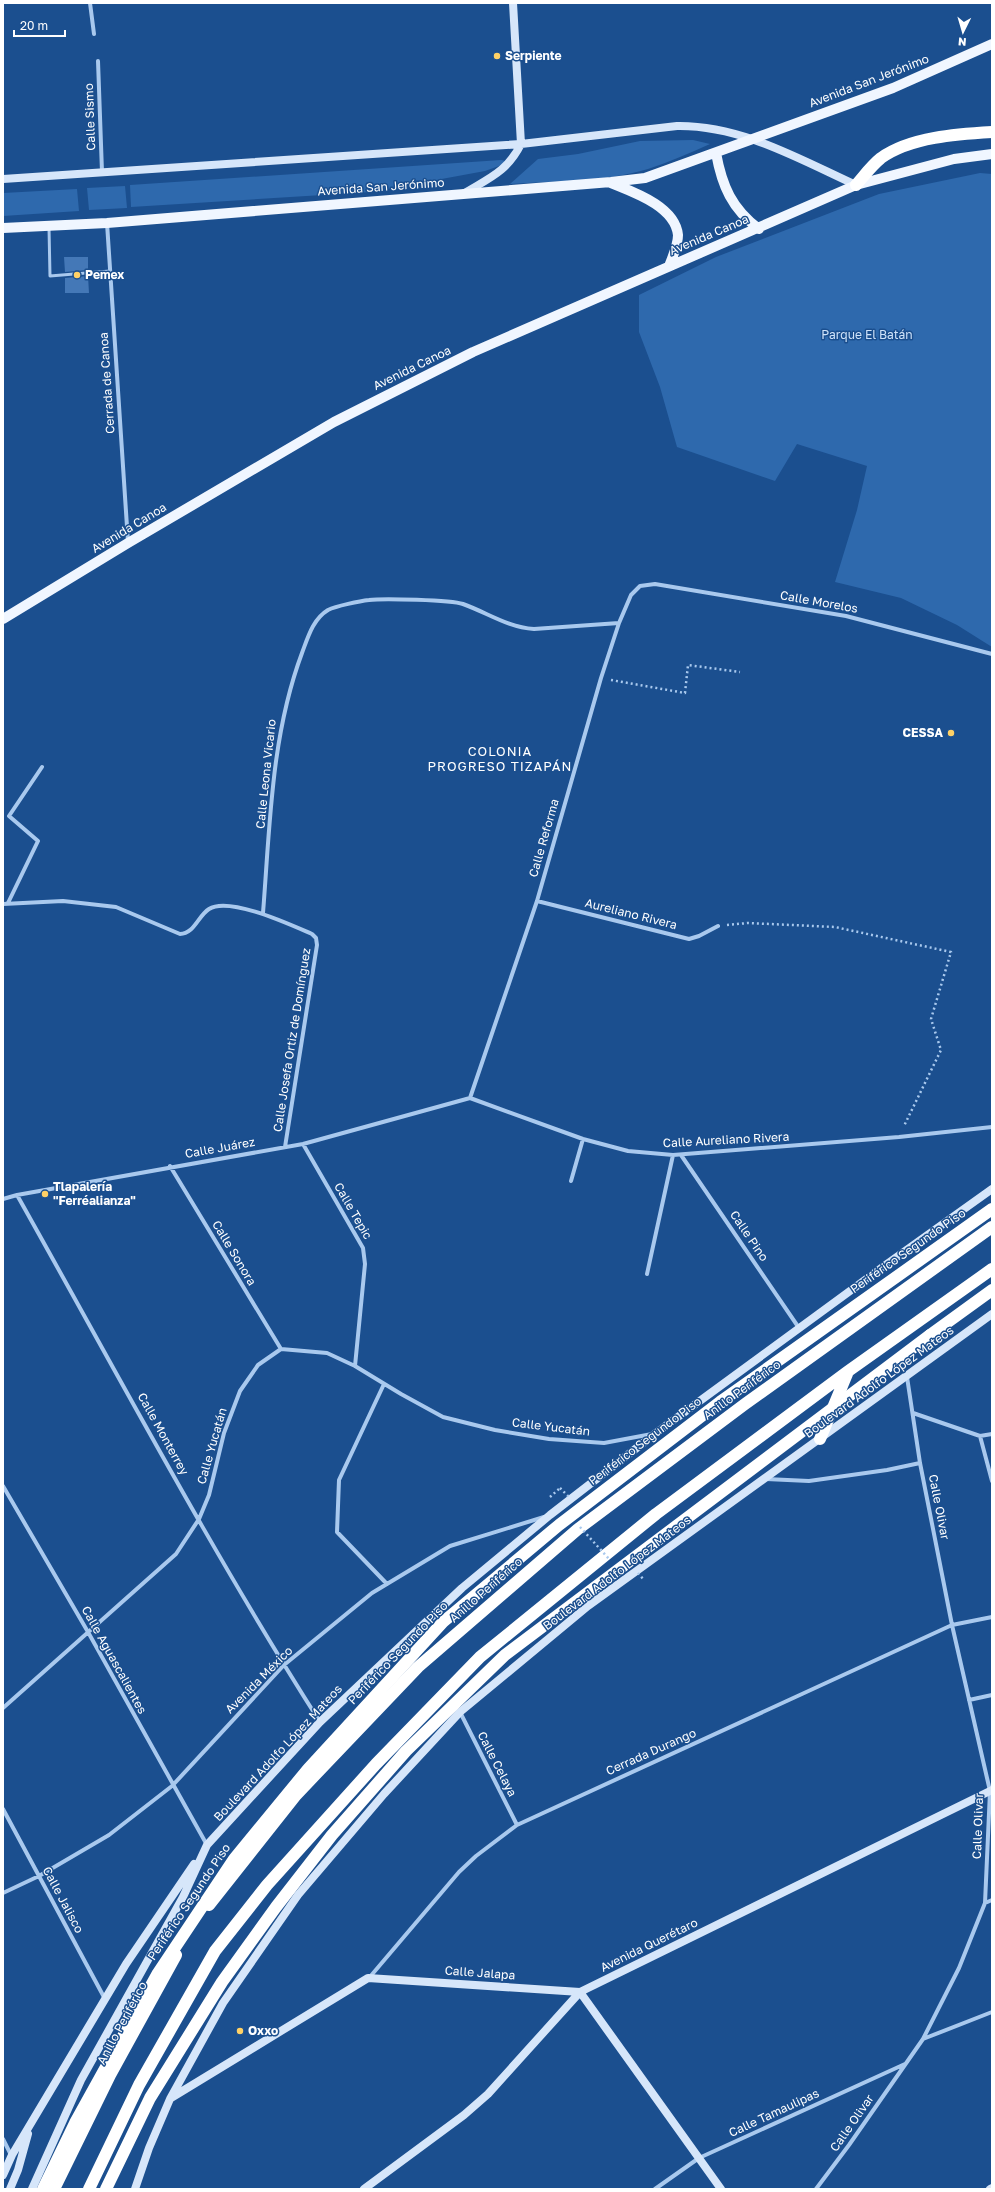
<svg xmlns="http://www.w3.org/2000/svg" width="995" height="2192" viewBox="0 0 995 2192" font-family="'Golos Text',sans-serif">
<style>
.green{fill:#2e69ad}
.building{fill:#4478b7}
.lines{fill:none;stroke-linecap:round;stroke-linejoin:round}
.path{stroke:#a9c9ee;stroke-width:2.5;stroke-dasharray:2 3;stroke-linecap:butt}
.lane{stroke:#a9c9ee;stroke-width:3}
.street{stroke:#a9c9ee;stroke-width:4}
.secondary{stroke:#d6e6fa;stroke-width:8}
.primary{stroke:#f0f6ff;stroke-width:10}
.highway{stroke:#fff;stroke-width:12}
.path-bridge{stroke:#a9c9ee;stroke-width:2.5;stroke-dasharray:2 3;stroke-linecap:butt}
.highway-bridge{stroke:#fff;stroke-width:12}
.poi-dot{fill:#ffd166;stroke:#1b4f8f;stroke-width:1.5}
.labels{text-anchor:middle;stroke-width:3;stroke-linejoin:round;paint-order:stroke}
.poi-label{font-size:12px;font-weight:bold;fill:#fff;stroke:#1b4f8f;text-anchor:start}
.street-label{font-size:12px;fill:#fff;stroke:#1b4f8f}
.park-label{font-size:12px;fill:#cfe3fa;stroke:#1b4f8f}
.neighbourhood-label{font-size:13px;letter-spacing:1px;fill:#fff;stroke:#1b4f8f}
</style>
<rect width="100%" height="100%" fill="#1b4f8f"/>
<path class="green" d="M693,140L710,144C690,153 669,162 648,169C604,182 556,181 510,184L538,159L578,154L640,141Z
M501,160L506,161L499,166L485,171L371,192L131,207L130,185Z
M980,173L992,174V647L957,625L901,598L835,582L857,510L867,466L797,444L775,481L677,447L660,387L639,332V295L716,257L879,194Z
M125,186L127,208L89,210L87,188Z
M77,189L79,211L3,216V193Z"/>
<path class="building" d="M64,257H88V270L65,272Z
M88,276L89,293H65V278Z"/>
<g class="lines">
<path class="path" d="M611,680L685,693L688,665L740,672
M727,925L748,923L835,927L951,952L931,1019L941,1050L904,1126
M550,1497L560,1488"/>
<path class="lane" d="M49,228L50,276L110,271"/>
<path class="street" d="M90,3L94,34
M98,61L102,172
M107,223L128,542
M537,901L689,939L699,936L718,926
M8,903L38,841L9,816L42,767
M3,904L63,901L116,907L180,934C194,934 198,916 209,909C229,896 291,925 312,934L316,938L317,945L285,1147
M263,913C270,825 271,736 302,653C308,637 313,619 328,610C336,606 360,601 369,600C383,598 451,600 463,604C488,613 507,627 534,629L619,623
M470,1098L537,901L601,678L619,623L631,595L640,586L655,584L846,616L992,654
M470,1098L583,1139L628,1151L673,1155L899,1137L992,1127
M303,1144L363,1248L365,1264L355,1366
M681,1155L799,1328
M170,1166L281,1349
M571,1181L583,1139
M17,1195C116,1371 211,1551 320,1722
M3,1199L17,1195L303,1144L470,1098
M647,1274L673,1155
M384,1384L339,1480L337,1532L387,1584
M913,1413L980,1436L992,1434
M980,1436L992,1481
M766,1479L809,1481L887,1470L920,1463
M3,1486L88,1632L207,1845
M969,1700L992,1695
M3,1708L176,1554L199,1519L209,1495L224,1433L240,1391L258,1365L281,1349L327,1353L355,1366L401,1394L443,1417L495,1430L549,1439L604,1443L652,1434
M460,1712L517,1825
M3,1809L105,1999
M3,1893L39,1876L109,1835L172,1786L284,1665L372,1593L450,1546L544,1517
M985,1903L992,1900
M369,1978L459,1872L476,1856L517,1825L952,1625L992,1617
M923,2039L992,2012
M3,2139L11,2155
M655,2189L699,2158L905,2064
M816,2189L849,2145L923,2039L959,1968L985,1903L990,1791L952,1625L920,1463L907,1377"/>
<path class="secondary" d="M3,179L521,144L677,126C741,125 799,159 856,185
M463,194C489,178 507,172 521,144L513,3
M171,2098L368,1978L580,1992L721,2189
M3,2175L12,2155L126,1964L194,1864
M10,2189L18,2170L28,2134
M32,2189L81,2080L183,1897L207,1845L320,1722L462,1588L550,1515L656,1433L880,1269L992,1189
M135,2189L149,2148L170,2099L223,2003L298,1895L384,1794L460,1712L588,1606L992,1314
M364,2189L464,2115L488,2094L580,1992L992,1790
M990,2189L992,2188"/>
<path class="primary" d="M716,153C722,186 732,209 759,229
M611,183C633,192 675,206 678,235C678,245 673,256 669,266
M3,228L107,223L611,182L645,178L893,88L992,44
M3,619L128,543L334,422L473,352L856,185L954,159L992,154"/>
<path class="highway" d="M856,185C864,176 871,166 881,158C910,137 958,134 992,132
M930,1335L992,1290
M820,1439L847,1374
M209,1905L296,1795L418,1667L578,1529L745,1404L992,1227
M54,2189L110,2075L176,1955
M89,2189L139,2085L215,1951L267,1885L376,1764L480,1657L656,1514L847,1372L992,1269"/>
<path class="path-bridge" d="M560,1488L570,1498
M580,1527L610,1560
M638,1573L644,1580"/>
<path class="highway-bridge" d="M43,2189L75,2123L158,1973L234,1859L308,1769L443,1622L559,1525L720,1402L992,1209
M106,2189L150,2098L222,1982L276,1907L332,1835L406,1751L505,1655L930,1335"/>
</g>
<g class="poi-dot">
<circle cx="497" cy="56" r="4"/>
<circle cx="77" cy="275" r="4"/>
<circle cx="951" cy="733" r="4"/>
<circle cx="45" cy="1194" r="4"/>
<circle cx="240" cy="2031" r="4"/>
</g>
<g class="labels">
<g class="poi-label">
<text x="505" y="60">Serpiente</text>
<text x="85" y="279">Pemex</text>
<text x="943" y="737" text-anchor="end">CESSA</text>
<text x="53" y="1191">Tlapalería<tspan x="53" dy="14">"Ferréalianza"</tspan></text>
<text x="248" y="2035">Oxxo</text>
</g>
<g class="street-label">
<text transform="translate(869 81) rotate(-21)" y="4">Avenida San Jerónimo</text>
<text transform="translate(90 117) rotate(-92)" y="4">Calle Sismo</text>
<text transform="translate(381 187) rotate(-4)" y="4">Avenida San Jerónimo</text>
<text transform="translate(709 235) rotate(-23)" y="4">Avenida Canoa</text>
<text transform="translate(412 368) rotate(-26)" y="4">Avenida Canoa</text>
<text transform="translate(107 383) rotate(-94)" y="4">Cerrada de Canoa</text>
<text transform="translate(129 528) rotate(-31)" y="4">Avenida Canoa</text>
<text transform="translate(819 602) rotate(10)" y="4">Calle Morelos</text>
<text transform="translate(266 774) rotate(-84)" y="4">Calle Leona Vicario</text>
<text transform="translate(544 838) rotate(-74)" y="4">Calle Reforma</text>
<text transform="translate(631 914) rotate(14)" y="4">Aureliano Rivera</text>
<text transform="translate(292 1040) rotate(-81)" y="4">Calle Josefa Ortiz de Domínguez</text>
<text transform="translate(726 1140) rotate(-3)" y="4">Calle Aureliano Rivera</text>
<text transform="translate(220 1148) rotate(-10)" y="4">Calle Juárez</text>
<text transform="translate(353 1211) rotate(60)" y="4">Calle Tepic</text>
<text transform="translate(749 1236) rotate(56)" y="4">Calle Pino</text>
<text transform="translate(908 1251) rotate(-35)" y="4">Periférico Segundo Piso</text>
<text transform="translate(234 1253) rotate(59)" y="4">Calle Sonora</text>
<text transform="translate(879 1382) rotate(-36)" y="4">Boulevard Adolfo López Mateos</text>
<text transform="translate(742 1390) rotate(-36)" y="4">Anillo Periférico</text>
<text transform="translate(551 1427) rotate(7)" y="4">Calle Yucatán</text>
<text transform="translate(163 1434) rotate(61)" y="4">Calle Monterrey</text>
<text transform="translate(645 1441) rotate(-37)" y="4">Periférico Segundo Piso</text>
<text transform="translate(212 1446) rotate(-74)" y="4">Calle Yucatán</text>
<text transform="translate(939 1507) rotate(79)" y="4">Calle Olivar</text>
<text transform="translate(617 1573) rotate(-37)" y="4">Boulevard Adolfo López Mateos</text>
<text transform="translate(486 1590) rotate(-41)" y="4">Anillo Periférico</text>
<text transform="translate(398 1653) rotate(-46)" y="4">Periférico Segundo Piso</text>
<text transform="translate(114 1660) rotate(61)" y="4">Calle Aguascalientes</text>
<text transform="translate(259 1680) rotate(-45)" y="4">Avenida México</text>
<text transform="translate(651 1752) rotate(-24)" y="4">Cerrada Durango</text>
<text transform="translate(278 1753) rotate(-47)" y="4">Boulevard Adolfo López Mateos</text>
<text transform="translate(497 1764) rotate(63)" y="4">Calle Celaya</text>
<text transform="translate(978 1826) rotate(-88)" y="4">Calle Olivar</text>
<text transform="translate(63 1900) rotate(62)" y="4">Calle Jalisco</text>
<text transform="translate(189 1902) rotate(-56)" y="4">Periférico Segundo Piso</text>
<text transform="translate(649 1945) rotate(-26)" y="4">Avenida Querétaro</text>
<text transform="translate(480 1973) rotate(4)" y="4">Calle Jalapa</text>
<text transform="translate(122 2023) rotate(-62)" y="4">Anillo Periférico</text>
<text transform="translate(774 2113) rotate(-25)" y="4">Calle Tamaulipas</text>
<text transform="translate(852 2123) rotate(-55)" y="4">Calle Olivar</text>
</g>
<g class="park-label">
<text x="867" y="339">Parque El Batán</text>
</g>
<g class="neighbourhood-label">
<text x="500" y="756">COLONIA<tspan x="500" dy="15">PROGRESO TIZAPÁN</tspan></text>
</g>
</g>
<rect width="995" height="2192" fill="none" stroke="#ffffff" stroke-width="8"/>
<g transform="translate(963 32) rotate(185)" stroke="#1b4f8f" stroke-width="3" paint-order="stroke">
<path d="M0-3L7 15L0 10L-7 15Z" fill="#ffffff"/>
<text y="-6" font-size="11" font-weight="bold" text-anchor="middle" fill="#ffffff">N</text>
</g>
<path d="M14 30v6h51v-6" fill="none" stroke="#ffffff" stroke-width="2"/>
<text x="20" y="30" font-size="12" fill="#ffffff" stroke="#1b4f8f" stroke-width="3" paint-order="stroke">20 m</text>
</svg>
